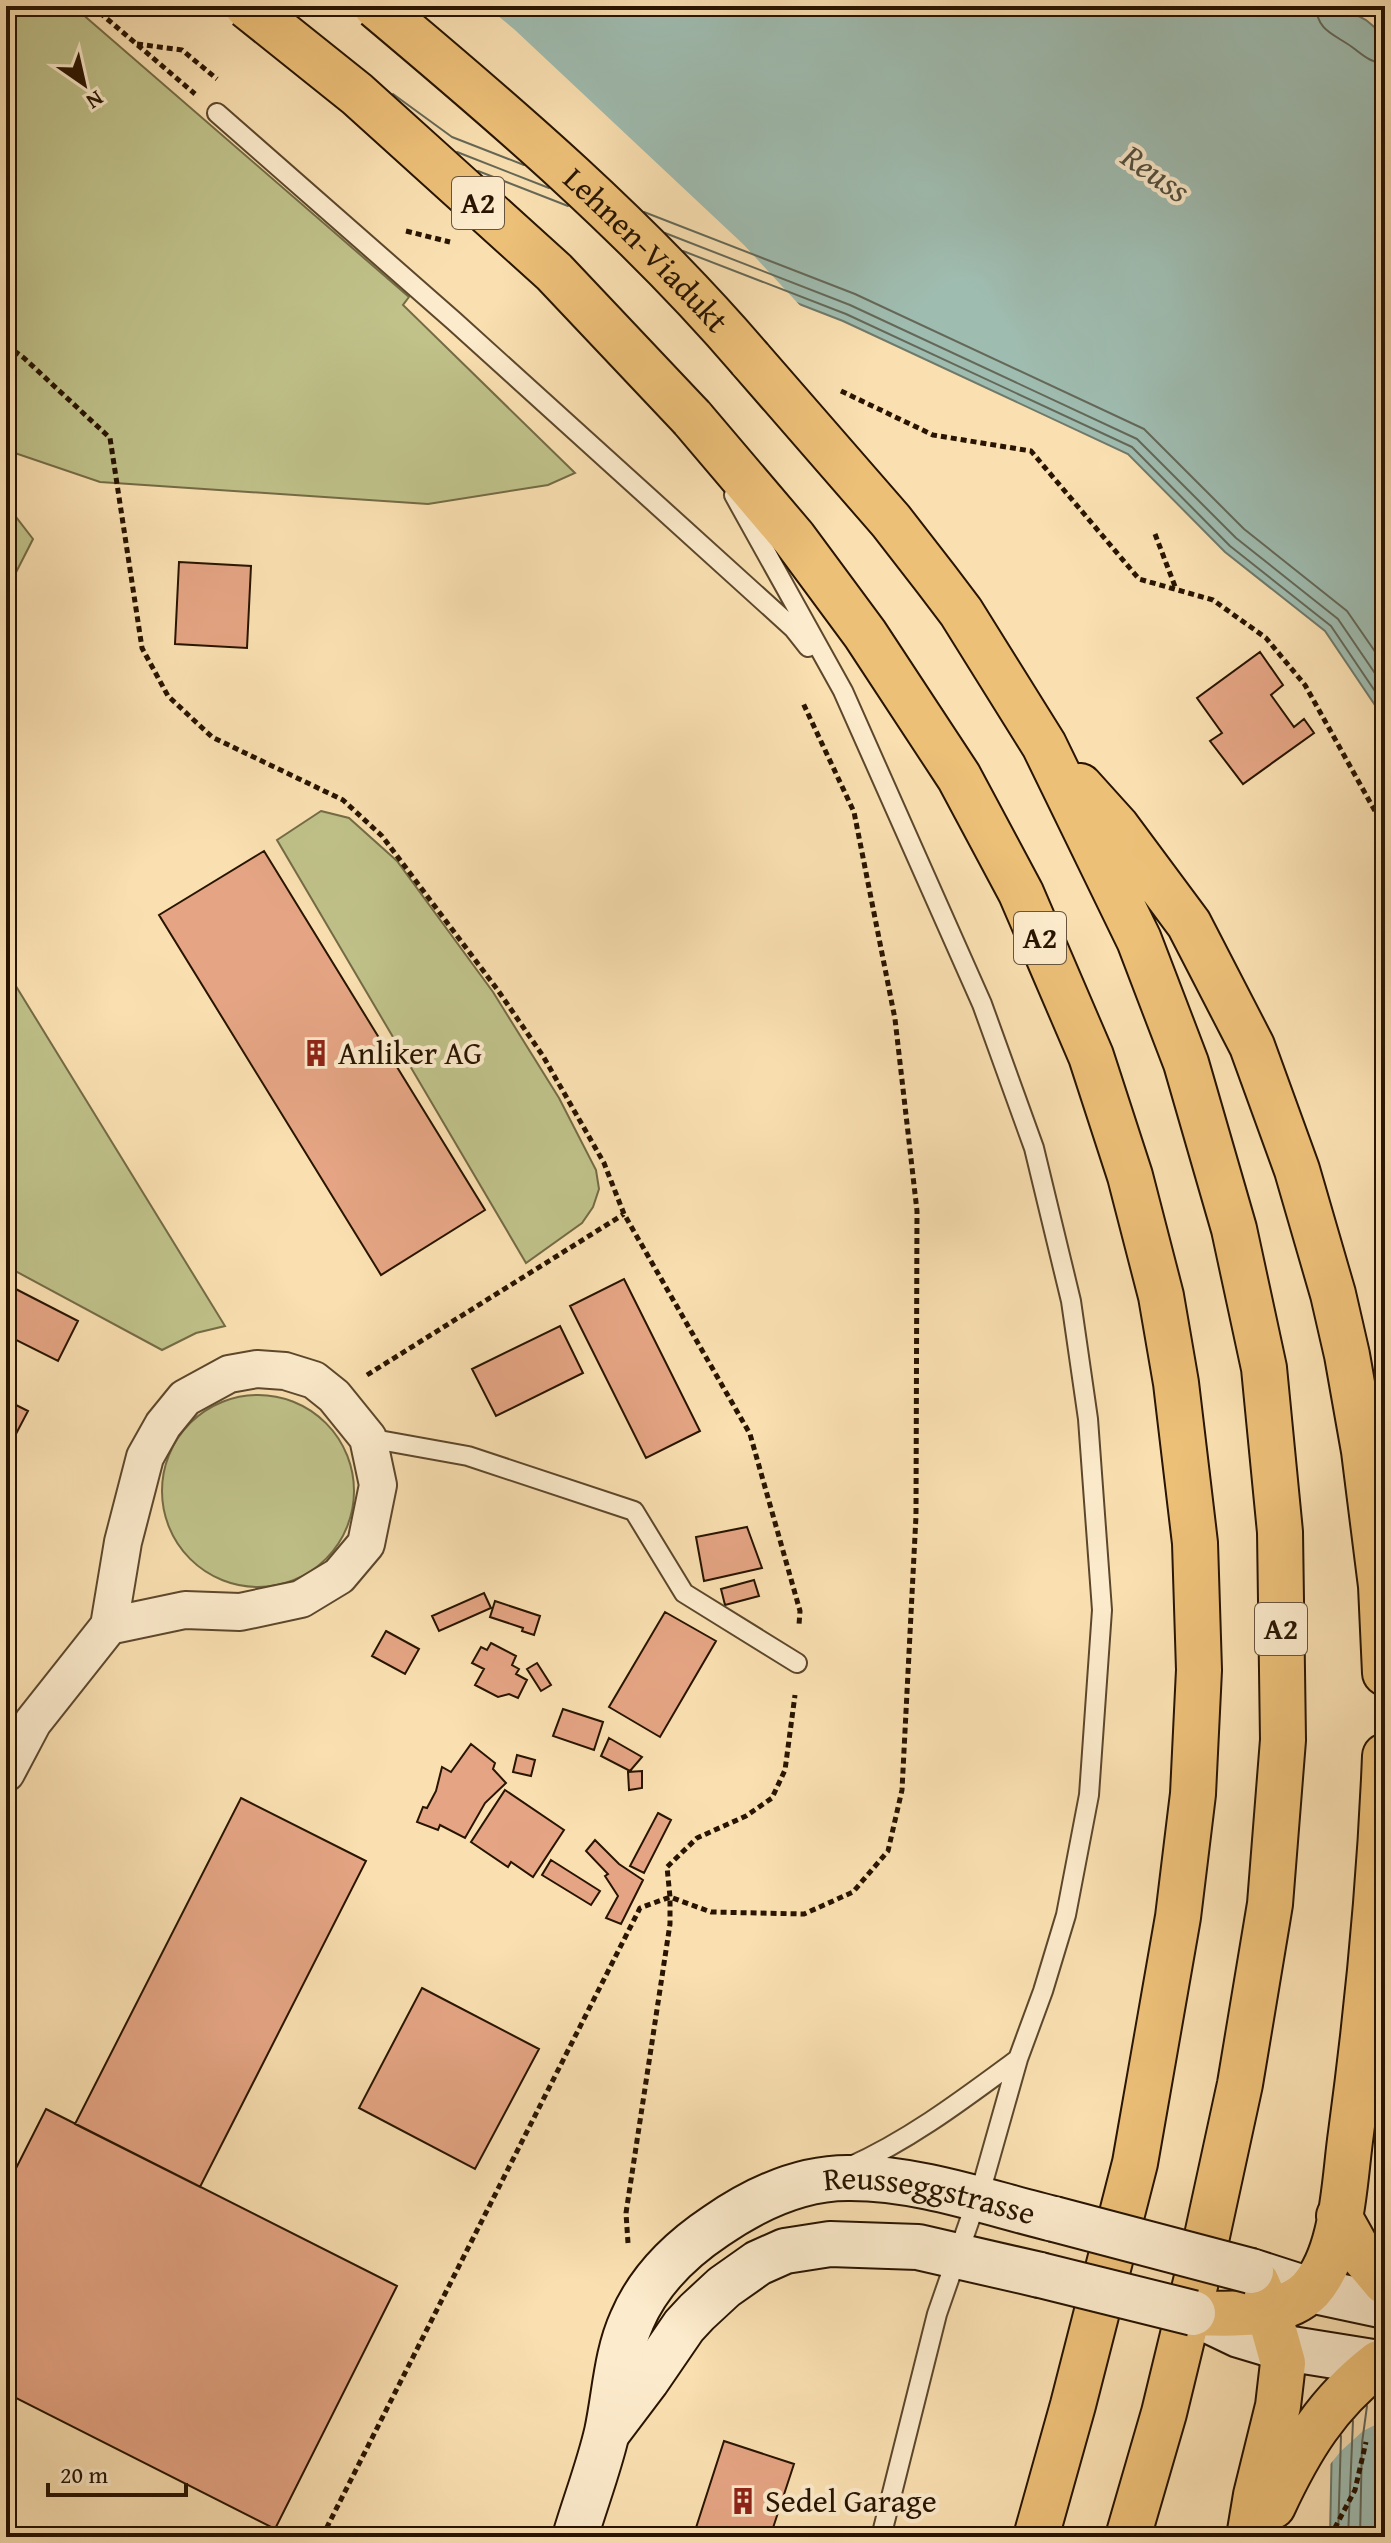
<svg xmlns="http://www.w3.org/2000/svg" width="1391" height="2543" viewBox="0 0 1391 2543" font-family="'Gentium Book Plus',serif">
<style>
.green{fill:#c0c28a;stroke:#746b45;stroke-width:2}
.water{fill:#9fbcb0;stroke:#6f796a;stroke-width:2}
.pier{fill:#fae0b1}
.lines{fill:none;stroke-linecap:round;stroke-linejoin:round}
.shore{stroke:#646858;stroke-width:2}
.building{fill:#e5a584;stroke:#281400;stroke-width:2}
.service-casing{stroke:#5c472c;stroke-width:22}
.minor-casing{stroke:#5c472c;stroke-width:40}
.secondary-casing{stroke:#281400;stroke-width:48}
.motorway-casing{stroke:#281400;stroke-width:48}
.path{stroke:#281400;stroke-width:5;stroke-dasharray:6 4;stroke-linecap:butt}
.service{stroke:#fcebcc;stroke-width:18}
.minor{stroke:#fcebcc;stroke-width:36}
.secondary{stroke:#fcebcc;stroke-width:44}
.motorway{stroke:#edc078;stroke-width:44}
.secondary-bridge-casing{stroke:#281400;stroke-width:48;stroke-linecap:butt}
.motorway-bridge-casing{stroke:#281400;stroke-width:48;stroke-linecap:butt}
.secondary-bridge{stroke:#fcebcc;stroke-width:44}
.motorway-bridge{stroke:#edc078;stroke-width:44}
.labels{text-anchor:middle;stroke-width:8;stroke-linejoin:round;paint-order:stroke}
.shield{fill:#fcebcc;stroke:#68543d;stroke-width:2}
.shield-label{font-size:30px;font-weight:bold;fill:#281400}
.street-label{font-size:32px;fill:#281400;stroke:#fcebcc}
.poi-label{font-size:32px;fill:#281400;stroke:#fcebcc;text-anchor:start}
.water-label{font-size:34px;font-style:italic;fill:#524f3e;stroke:#fcebcc}
</style>
<rect width="100%" height="100%" fill="#fae0b1"/>
<filter id="stains"><feTurbulence type="fractalNoise" baseFrequency=".0025" numOctaves="4"/><feColorMatrix values="0 0 0 0 .2 0 0 0 0 .09 0 0 0 0 .02 0 0 0 .5 -.17"/></filter>
<radialGradient id="worn" r=".72"><stop offset=".6" stop-color="#630" stop-opacity="0"/><stop offset="1" stop-color="#630" stop-opacity=".3"/></radialGradient>
<path class="green" d="M6,6H73L409,297L403,305L575,473L548,485L428,504L100,482L6,450Z
M6,504L33,539L6,592Z
M321,811L349,818L397,861L493,992L559,1098L596,1170L599,1189L593,1207L582,1223L526,1263L277,840Z
M14,983L225,1326L196,1333L162,1350L6,1266V988Z
M162 1491a96 96 0 1 1 192 0a96 96 0 1 1-192 0Z"/>
<path class="water" d="M221,6H1340L1366,20L1385,36V720L1325,631L1225,552L1128,454L843,321L438,164Z
M1385,2276V2537H1330L1332,2440Z"/>
<path class="pier" d="M217,6H486L515,30L744,245L805,311L436,167Z
M1385,2272V2420L1363,2431L1341,2451L1327,2468L1328,2440L1341,2339L1382,2274Z"/>
<g class="lines">
<path class="shore" d="M1316,6C1317,31 1334,34 1352,47C1363,55 1370,63 1385,63
M393,94L452,137L524,165
M457,152L549,188
M478,171L568,206
M644,212L855,294L1144,429L1244,529L1347,611L1385,666
M665,233L850,305L1137,439L1236,538L1338,619L1385,688
M683,251L846,314L1132,447L1230,546L1331,626L1385,706
M1338,2537L1341,2436
M1348,2537L1353,2421
M1360,2537L1362,2443L1367,2406"/>
</g>
<path class="building" d="M179,562L251,566L247,648L175,644Z
M1260,652L1283,685L1271,695L1294,727L1304,719L1314,733L1243,784L1210,741L1222,733L1197,698Z
M264,851L485,1210L381,1275L159,915Z
M624,1279L700,1431L646,1458L570,1306Z
M6,1284L78,1321L58,1361L6,1335Z
M560,1326L583,1373L496,1416L472,1369Z
M6,1400L28,1411L6,1453Z
M747,1527L762,1568L704,1581L696,1537Z
M754,1580L759,1596L725,1605L721,1589Z
M484,1593L491,1608L439,1631L432,1616Z
M495,1601L540,1616L534,1635L522,1631L523,1628L490,1617Z
M665,1612L716,1641L660,1737L609,1707Z
M386,1631L419,1649L405,1674L372,1656Z
M491,1643L516,1656L512,1665L519,1669L516,1674L527,1680L518,1698L509,1694L498,1697L475,1685L484,1669L472,1663L481,1647L487,1650Z
M537,1663L551,1685L541,1691L527,1669Z
M563,1709L603,1722L594,1750L553,1736Z
M609,1738L642,1757L630,1771L601,1756Z
M471,1744L495,1763L493,1769L506,1783L485,1803L465,1838L440,1825L438,1830L417,1822L423,1807L427,1808L436,1791L442,1767L451,1772Z
M517,1755L535,1760L531,1776L513,1772Z
M642,1771V1788L629,1790L628,1772Z
M505,1790L564,1830L533,1877L511,1862L508,1867L471,1842Z
M241,1798L366,1861L200,2187L75,2124Z
M658,1813L671,1820L644,1873L630,1866Z
M595,1840L619,1864L643,1880L621,1924L606,1918L618,1896L605,1876L608,1874L586,1851Z
M551,1860L600,1891L591,1905L542,1875Z
M422,1988L539,2049L475,2169L359,2108Z
M46,2109L397,2286L275,2529L6,2393V2188Z
M724,2441L794,2464L770,2537H693Z"/>
<g class="lines">
<g class="service-casing">
<path id="service" d="M217,113L454,321L793,628L808,647
M734,495L843,691L982,1004L1034,1148L1071,1301L1088,1419L1102,1610L1089,1795L1066,1915L1043,1991L1018,2059L984,2179L937,2314L881,2537
M368,1438L468,1456L634,1511L684,1593L797,1663
M849,2167C910,2140 965,2098 1018,2059"/>
</g>
<g class="minor-casing">
<path id="minor" d="M6,1773L33,1722L109,1626L123,1542L145,1457L163,1425L185,1398L229,1374L257,1369L285,1371L314,1380L334,1396L368,1438L378,1485L366,1544L339,1576L301,1599L240,1612L185,1610L109,1626"/>
</g>
<g class="secondary-casing">
<g id="secondary">
<path d="M1251,2271L1310,2290L1385,2306"/>
<path d="M1193,2313L1239,2335L1279,2347L1385,2364"/>
<path d="M610,2429L647,2380L684,2326L697,2312L724,2287L758,2263L785,2251L830,2244L918,2247L1040,2275"/>
<path id="s1" d="M575,2537C585,2503 599,2467 607,2432C615,2395 616,2355 632,2320C649,2280 680,2250 716,2226C755,2199 803,2177 851,2178C920,2178 988,2203 1054,2219"/>
</g>
</g>
<g class="motorway-casing">
<path id="motorway" d="M750,359L891,521L936,579L961,612L1044,745L1139,940L1186,1063L1234,1229L1264,1368L1280,1532L1283,1740L1270,1904L1240,2084L1207,2236L1164,2413L1128,2537
M692,418L794,538L865,634L959,777L1021,893L1091,1056L1130,1176L1161,1296L1176,1383L1195,1543L1199,1670L1193,1794L1178,1917L1135,2163L1073,2405L1036,2537
M1080,786L1117,827L1189,924L1252,1046L1297,1170L1333,1294L1347,1355L1364,1451L1381,1586L1385,1673
M1339,2216L1358,2250L1385,2282
M1193,2313C1228,2314 1283,2318 1310,2290C1344,2253 1344,2181 1351,2133C1368,2007 1380,1882 1385,1756
M1273,2506C1300,2448 1327,2403 1379,2363
M1249,2537L1256,2495L1278,2406L1283,2363L1268,2309L1257,2283"/>
</g>
<path class="path" d="M92,6L195,94
M187,6L203,17
M1373,6L1385,14
M137,44L182,50L217,79
M406,231L450,242
M6,345L24,358L110,438L142,648L168,696L212,737L343,800L382,836L497,989L543,1056L604,1163L624,1214L750,1434L800,1611L799,1625
M841,391L933,435L1031,451L1139,579L1213,600L1266,638L1305,685L1385,829
M1155,534L1176,589
M367,1375L624,1214
M628,2243L626,2213L670,1924V1897L667,1867L697,1838L746,1816L772,1798L785,1770L795,1695
M322,2537L640,1908L670,1897L711,1912L804,1914L853,1892L888,1851L902,1790L916,1516L917,1211L895,1019L854,812L803,703
M1330,2537L1355,2490L1366,2442"/>
<use href="#service" class="service"/>
<use href="#minor" class="minor"/>
<use href="#secondary" class="secondary"/>
<use href="#motorway" class="motorway"/>
<g class="secondary-bridge-casing">
<path id="secondary-bridge" d="M1054,2219L1251,2271
M1040,2275L1193,2313"/>
</g>
<g class="motorway-bridge-casing">
<g id="motorway-bridge">
<path d="M247,6L357,94L554,272L692,418"/>
<path id="s2" d="M376,6C507,116 639,229 750,359"/>
</g>
</g>
<use href="#secondary-bridge" class="secondary-bridge"/>
<use href="#motorway-bridge" class="motorway-bridge"/>
</g>
<defs>
<g id="building-bare" transform="scale(2.16)"><path d="M-4-6H4V6H1V3H-1V6H-4ZM-2.5-4.3h1.7v1.8h-1.7ZM.8-4.3h1.7v1.8H.8ZM-2.5-1h1.7V.8h-1.7ZM.8-1h1.7V.8H.8Z" fill="#8f2418" stroke="#fcebcc" stroke-width="2.5" paint-order="stroke"/></g>
</defs>
<g fill-rule="evenodd">
<use href="#building-bare" x="316" y="1053"/>
<use href="#building-bare" x="743" y="2501"/>
</g>
<g class="labels">
<g class="shield">
<rect x="452" y="177" width="52" height="52" rx="6"/>
<rect x="1014" y="912" width="52" height="52" rx="6"/>
<rect x="1255" y="1603" width="52" height="52" rx="6"/>
</g>
<g class="shield-label">
<text x="478" y="213">A2</text>
<text x="1040" y="948">A2</text>
<text x="1281" y="1639">A2</text>
</g>
<g class="street-label">
<text dy="11" stroke="none"><textPath href="#s2" startOffset="364">Lehnen-Viadukt</textPath></text>
<text dy="11" stroke="none"><textPath href="#s1" startOffset="578">Reusseggstrasse</textPath></text>
</g>
<g class="poi-label">
<text x="338" y="1064">Anliker AG</text>
<text x="765" y="2512">Sedel Garage</text>
</g>
<g class="water-label">
<text transform="translate(1156 173) rotate(35)" y="12">Reuss</text>
</g>
</g>
<rect width="1391" height="2543" fill="none" stroke="#fae0b1" stroke-width="32"/>
<rect x="8" y="8" width="1375" height="2527" fill="none" stroke="#281400" stroke-width="4"/>
<rect x="16" y="16" width="1359" height="2511" fill="none" stroke="#281400" stroke-width="2"/>
<g transform="translate(84 84) rotate(146)" stroke="#fcebcc" stroke-width="6" paint-order="stroke">
<path d="M0-6L14 30L0 20L-14 30Z" fill="#281400"/>
<text y="-12" font-size="22" font-weight="bold" text-anchor="middle" fill="#281400">N</text>
</g>
<path d="M48 2483v12h138v-12" fill="none" stroke="#281400" stroke-width="4"/>
<text x="60" y="2483" font-size="24" fill="#281400" stroke="#fcebcc" stroke-width="6" paint-order="stroke">20 m</text>
<rect width="100%" height="100%" filter="url(#stains)"/>
<rect width="100%" height="100%" fill="url(#worn)"/>
</svg>
